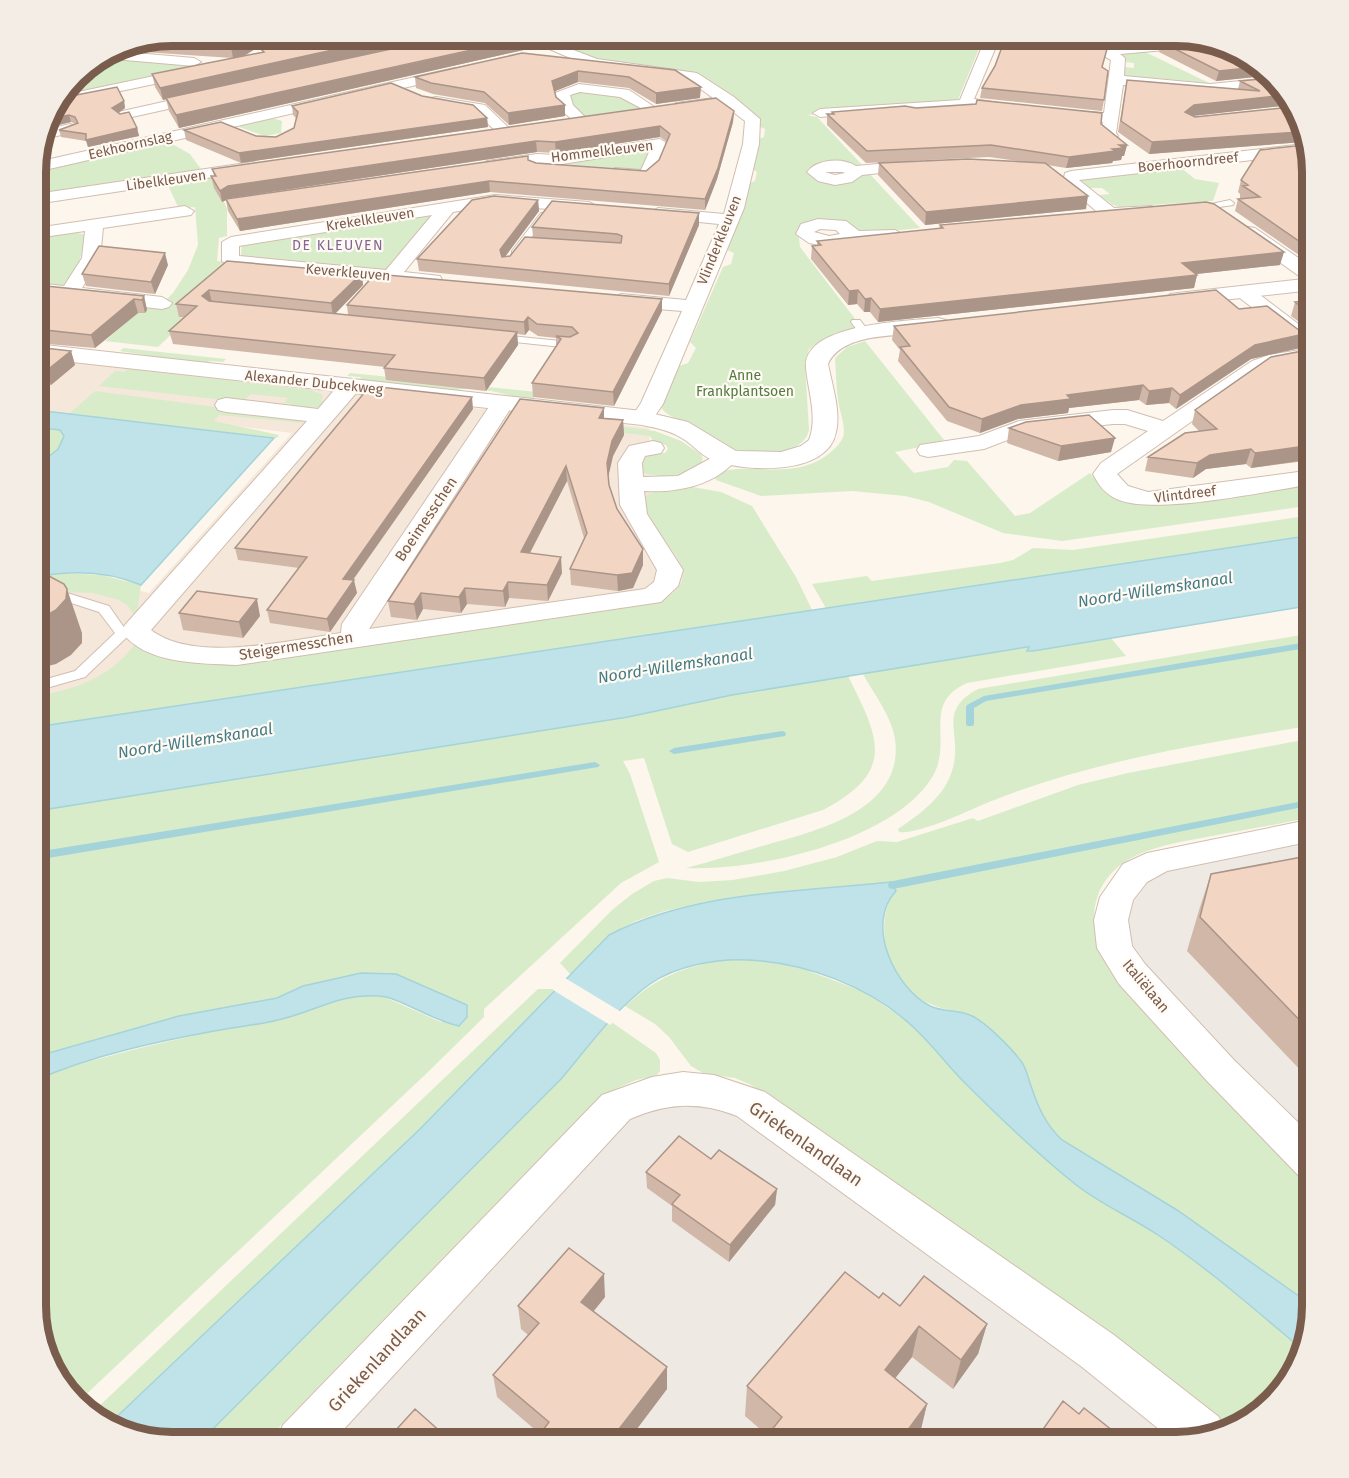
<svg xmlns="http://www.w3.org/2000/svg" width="1349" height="1478" viewBox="0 0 1349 1478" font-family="'Fira Sans',sans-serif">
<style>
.residential{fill:#f5e8da}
.industrial{fill:#efe9e4}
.green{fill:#d8ecc9}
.water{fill:#bfe3e8;stroke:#a5d3da;stroke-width:1.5}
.pier{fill:#fdf6ec}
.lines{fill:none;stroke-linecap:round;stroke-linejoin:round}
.stream{fill:#a5d3da;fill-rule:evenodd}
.service-casing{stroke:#d1beb0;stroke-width:2}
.minor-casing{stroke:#d1beb0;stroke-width:2}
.tertiary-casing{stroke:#d1beb0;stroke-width:2}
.service{fill:#fff;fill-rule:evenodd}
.minor{fill:#fff;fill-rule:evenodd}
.tertiary{fill:#fff;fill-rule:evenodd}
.wall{fill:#d1b7a8;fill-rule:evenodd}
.shaded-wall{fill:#aa9588}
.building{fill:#f3d5c3;stroke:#aa9588;stroke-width:1.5}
.labels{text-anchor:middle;stroke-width:4.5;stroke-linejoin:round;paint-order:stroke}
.far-street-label{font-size:14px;fill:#7a5c4d;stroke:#fffaf3}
.far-neighbourhood-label{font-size:14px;letter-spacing:1.5px;fill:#846695;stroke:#fffaf3}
.far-park-label{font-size:14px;fill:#537a41;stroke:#fffaf3}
.street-label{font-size:15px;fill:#7a5c4d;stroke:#fffaf3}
.water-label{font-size:16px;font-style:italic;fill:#437c86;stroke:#fffaf3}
.near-street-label{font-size:18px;fill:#7a5c4d;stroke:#fffaf3}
.rim{fill:none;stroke:#7a5c4d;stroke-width:8}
</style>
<rect width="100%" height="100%" fill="#fdf6ec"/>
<path class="residential" d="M36,358L649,428L653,505L709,593L656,604L36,698V587L115,584L149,593L292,433L95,408L36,457Z"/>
<path class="industrial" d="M1313,830V1163L1132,974L1117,897L1135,873Z
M717,1090L1098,1351L1202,1434L1177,1442H300L616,1107Z"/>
<path class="green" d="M533,36H977L983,39L957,102L807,115L817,117L863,166L818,164L808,169L810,175L815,178L867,171L920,228L862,234L851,226H800L798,229L800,247L862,328L835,333L809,349L805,364L809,430C803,460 742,456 722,445C712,440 705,431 696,426C684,421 667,418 660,406L679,366L688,363L696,348L690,342L723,267L731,264L734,253L727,250L749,183L755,181L757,172L752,169L759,139L764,137L765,129L760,127V118L700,75L605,62Z
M1139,49L1209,83L1155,78L1154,82L1124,77V67L1134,68V63L1124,62L1117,55Z
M109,60H122L202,66L79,91L67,90L74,80Z
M572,91L621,94L644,109L585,117L570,105L568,92Z
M269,117L282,121L281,133L265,136L239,127L242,123Z
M165,140L190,154L203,172L36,194V169Z
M654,148L643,170L550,163Z
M1181,168L1195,179L1219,183L1213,201L1120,207L1113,205L1099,195L1110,194L1102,188H1090L1081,180Z
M214,176L227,209V236L219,238L217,261L234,263L199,308L158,347L105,341L146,305L168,298L173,293L188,270L198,245L195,207L179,209L167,183Z
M428,215L434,218L390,271L241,256L242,241Z
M70,232L83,234L86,238L78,266L66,287L36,283V237Z
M865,341L944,440L935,444L895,452L914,473L948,467L954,460L967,461L1015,516L1030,513L1090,473C1106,495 1124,503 1150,505L1313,482V505L1062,541L1003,533L929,502L905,496L852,491L761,496L716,480L714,476C742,457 795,486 833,450C838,446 844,439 844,431C844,421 839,409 838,399C836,386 836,371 835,358L847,347Z
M123,348L226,359L223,362L211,361L199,364L120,351Z
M127,369L311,390L323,395L321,401L327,402C316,411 303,408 290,408L292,404L284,403L288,398L251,394L242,402L99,386L115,371L124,372Z
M350,373L537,392L532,400C509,397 476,383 455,391L364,382L360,377L347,376Z
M95,391L305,419L302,423L219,415L214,421L279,435L277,438L69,414Z
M516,413L655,431L681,441L702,455C707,481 657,479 642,472L639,463L645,455L665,453L668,449L666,445L654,443L650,436L506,419Z
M36,427L60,430L64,436L58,449L36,467Z
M687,486L721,492L752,506L796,577L813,612L36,727V696C74,690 111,677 134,645L166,660L234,665L660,602C722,569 637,534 645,496L661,489Z
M1313,515V535L827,610L812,584L867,576L872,581L1000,563L1013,560L1033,548L1073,550Z
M62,573L102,575L141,585L136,618L128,606L119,600L93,593L60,592L36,577Z
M1313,633V725C1205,744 1092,760 989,802C970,810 918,835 899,832L898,829C920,814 944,797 952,771C964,735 935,712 978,689Z
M1111,638L1126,656L967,683C922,703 952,739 934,774C898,840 756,872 686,868C713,861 739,853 766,845C816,831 905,810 895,739C892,717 874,694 863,674L1027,647L1033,651Z
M848,676C879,738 897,771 823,810L688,852L672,844L644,758L623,761L630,774L659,862L621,883L484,1009V1017L428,1072L79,1401L64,1389L36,1306V1080L64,1068L140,1048L218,1030L280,1020L347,996H382L441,1022L467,1005L396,974L303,986L277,998L179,1016L36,1057V811L628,717L732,695Z
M1313,738V817C1283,823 1253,829 1223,834C1198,839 1172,842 1147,851C1089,872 1081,924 1112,972L1195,1066L1313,1185V1306L1177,1210L1062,1140L1048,1127L1037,1104L972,1015C949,1010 929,1007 911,993C885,973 874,915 896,891L891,882L700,903L665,911L636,921L609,935L571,975L560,963L612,910L632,894L654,881L667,878L699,882L733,880L784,871L837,857L877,841L897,842L973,818L978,821L1078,785L1128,773Z
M725,959L765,961L803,969L865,992L912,1025L967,1086L1077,1186L1156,1234L1205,1268L1303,1350L1299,1366L1260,1414L1226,1425L1169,1379L792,1112L751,1085L735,1078L705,1074L691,1066L669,1037L655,1024L625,1006C660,975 680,969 725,959Z
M538,989H558L420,1129L108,1425L93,1412Z
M610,1021L656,1053L660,1060V1071L656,1076L636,1080L600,1096L265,1442H200L562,1078Z"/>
<path class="water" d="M36,410L274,438L141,585C108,571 71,570 36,577V467L58,449L64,436L60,430L36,427Z
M1313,535V605L1033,651H1027L1029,647H1027L732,695L628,717L36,811V727Z
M891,882L896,891C865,924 894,987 930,1006C943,1012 958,1010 970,1015C985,1021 1011,1048 1021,1061C1026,1067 1028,1078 1031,1086C1038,1107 1046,1125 1062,1140L1177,1210L1313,1306L1303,1350C1255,1310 1209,1269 1158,1235C1131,1217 1100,1204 1075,1184C1038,1154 1003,1121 969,1087C949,1068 933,1045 912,1026C869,986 806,963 748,960C718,958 675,966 650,984C616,1008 589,1046 562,1078L200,1442H172L108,1425L420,1129L609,935C694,891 798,892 891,882Z
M361,973L396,974L467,1005V1017L459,1026C433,1021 399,997 379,996C339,993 315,1012 278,1020C259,1025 239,1026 220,1030C159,1041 93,1055 36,1080L38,1056L179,1016L277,998L303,986Z"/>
<path class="pier" d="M565,978L623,1013L610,1025L553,990Z"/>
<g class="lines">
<path class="stream" d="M1313,641V647L986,701L974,708V724L973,726H967L966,724V707L967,705L984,696Z
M782,731L785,732L786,734L785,736L674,754L669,751L674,748Z
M595,762L600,765L598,767L36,860V852Z
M1313,799V805L893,889L889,888L888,885L889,882L893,881Z"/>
<g class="service-casing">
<path id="service" d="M1230,200L1234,203L1233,205L1206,209L1202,206Z
M541,213L548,215L518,255H512V251Z
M852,320H860L870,333L869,335H861L851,322Z
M500,335L571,342L576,345L571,348L496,340L495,338Z
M67,593L109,606L125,629L135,627L142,631L140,634L127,637L85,677L36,691V682L75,671L115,633L99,612L62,600L60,597Z"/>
</g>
<g class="minor-casing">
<path id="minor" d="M212,36L275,40L282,44L275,48L207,43L206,40Z
M519,36H537L597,59L697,73L734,97L760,119L759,144L744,208L663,404L650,423H634L631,418L641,403L682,311L621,306L611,300L621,294L686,300L719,224L658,218L649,213L658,208L724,214L743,144L745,121L724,105L676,109L674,106L676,103L713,98L688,80L589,66Z
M980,36H993L998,42L974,99L1017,106L1019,109L1017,112L938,108L820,117L813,113L820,109L960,100L984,42Z
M1197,39L1206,43L1199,47L1120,54L1125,58L1124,76L1210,84L1272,78L1280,85L1210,92L1123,85L1116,133L1118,136L1110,141L1100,134L1103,122L1063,118L1056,114L1063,110L1104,113L1111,60L1100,54V48Z
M359,40L438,47L445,51L438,55L362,48L355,53H345V47Z
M112,51L194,58L201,62L194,66L102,58Z
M192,68L197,69V75L78,100L60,99L66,91L78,92Z
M455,68L462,72L460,75L36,172L37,162Z
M579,84L629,90L659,110L652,114L620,97L580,92L570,95L573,105L588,120L586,123H576L561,110L555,93Z
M208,92L215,96L213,99L123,119L116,115L118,112Z
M436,97L485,105L512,131L504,136L499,134L475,112L431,104L429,101L431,98Z
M70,124L75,126L78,129L75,132L43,139L45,130Z
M660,139L668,144C657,174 659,181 625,179C617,178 612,179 607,173L615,168L641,170L650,150L556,165L537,164L487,171L479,166L487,161L537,154L556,155Z
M1304,144L1305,154L1079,180L1114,208L1152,206L1155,210L1152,214L1146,215L1104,218L1063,182L1065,173L1071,171Z
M919,160L927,165L925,168L862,175L852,182L835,185L818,181L807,172C817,159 842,157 856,166ZM825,172H843L845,173L835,175Z
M253,162L259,164L261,167L259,170L36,204V194Z
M495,195L589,202L598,207L589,212L495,205L453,212L404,272L440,276L442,280L440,284L433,286L231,267L222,261V242L231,237ZM432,215L386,270L239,256V246Z
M185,206L194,211L191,215L103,228L100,258L82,288L162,297L172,303L169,307L162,309L36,295V283L64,286L82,258L85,231L36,238V228Z
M818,219L846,221L859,231L895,230L904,235L895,240L851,242L829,247L809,243L796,234L801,224ZM820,229L836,230L840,234L829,236L814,232Z
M1249,227L1255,228L1313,268V283L1306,281L1243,236L1240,232L1243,228Z
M1244,286L1251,288L1301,326L1304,330L1301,334H1287L1237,296L1234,292L1237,288Z
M1313,348V360L1266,369L1117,474L1128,486L1148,492L1313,470V484C1267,491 1158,515 1119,500C1106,495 1099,486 1093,474L1101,463L1148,431L1125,424H1113L1023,434L984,449L928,457L920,455L917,450L920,445L979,436L1019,421L1113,410H1127L1163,421L1252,361L1269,355Z
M350,380L358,381L361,386L358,391L151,630C195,664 290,640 341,633L342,624L495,398H511L514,403L369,629L645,589L654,582L657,570L620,505L618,463L629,446L653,441L661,443L664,448L661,453L645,456L642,463L643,477L678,476L726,450L734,452L738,457C717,486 676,493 644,491L647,514L683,570L678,586L661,602L237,665C200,663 145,665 121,631L125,625L307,421L226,412L218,410L215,405L218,400L226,398L318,409L342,381Z
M1313,819V841L1167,871L1147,882L1133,900L1128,920L1132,946L1145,964L1234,1060L1313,1137V1181L1299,1176L1208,1082L1119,984L1097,948L1094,920L1100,897L1123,864L1147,853Z
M683,1072L714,1075L765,1092L1114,1335L1219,1417L1222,1427L1175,1442L1082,1367L737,1116C699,1101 667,1103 630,1119L332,1442H276L283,1425L602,1095L652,1077Z"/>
</g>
<g class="tertiary-casing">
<path id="tertiary" d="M1313,278V290L1178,305L1170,304L1167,299L1170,294L1178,293Z
M938,318L946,320L949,325L946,330C913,338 844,328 828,364C832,385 841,411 836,432C828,476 747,472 715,461C703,457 695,447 685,440C672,431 657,428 642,425L36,358V344L642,411L688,422L736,451L781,452L801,446L809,440C818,417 808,391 806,368C802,323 909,321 938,318Z"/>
</g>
<use href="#service" class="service"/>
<use href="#minor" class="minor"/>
<use href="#tertiary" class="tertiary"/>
</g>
<path class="wall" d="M172,36H275L272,38L237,36L253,37L255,49L244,56L262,52L261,49L279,36H537V47L179,128L169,111L166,99L163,100L155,87L152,74L232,58L114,50L120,46ZM396,42L464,46L469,49H389V44Z
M544,36H590L560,43Z
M1006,36H1186L1054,47L1103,68L1104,100L1102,111L980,98L982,88L995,66Z
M1161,42L1257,67L1255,77L1216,81L1159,52Z
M1211,43L1237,50L1248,59Z
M522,53L675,70L700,98L656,104L629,88L578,82L555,91L556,97L565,105V116L509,125L485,103L433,94L416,88L415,77Z
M1127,80L1238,89L1240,81L1285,89L1290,105L1192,116L1195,117L1291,107L1303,142L1149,154L1118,132Z
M422,96L487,118L488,127L241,163L186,140L184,130L276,137L294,128L296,118L293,115L292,106Z
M124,101L125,108L119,113L137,128L139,136L88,147L86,141L61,137L59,130L76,124L71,122L46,128L50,112Z
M916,108L1101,124L1127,145L1124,156H1122L1121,160L1113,161L1112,163L1066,168L1047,165L1086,209L925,225L878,175L879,163L1025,162L989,157L866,163L827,125V114H831L832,112Z
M734,111L733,122L717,179L705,210L490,192L240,231L228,211L226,200L222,202L214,188L211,176H214L212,169ZM660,137L667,142L659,160L646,171L536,163L528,160L228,199L231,198L537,152L556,153Z
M1313,172V262H1309L1235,211L1238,199H1241L1240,198V194L1238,192L1241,180Z
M538,200L539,211L505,257L510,256L533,237L532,227L699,213V225L669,296L419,271L417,259Z
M940,225L1280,265L1196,274L1197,275L1194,288L878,322L870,312H864L857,304L848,305L811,259L812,246L817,245V241L939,229Z
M227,261L362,273L363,285L335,314L348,315L347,305L662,311L614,406L533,397L532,383L556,346V338L538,336L529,330L525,335L517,334L518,345L486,391L386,380L384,368L385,367L173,344L169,331L185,317H179L176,304Z
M168,265L155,294L86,286L82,274Z
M36,285L144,296L147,310L145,313H138L95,348L36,343Z
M1313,300V332L1291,316L1295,302Z
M1239,309L1304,334L1300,348L1251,359L1176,409L1169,403L1146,405L1139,400L1069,408L1068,413L1018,419L980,433L947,421L898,361L900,350L892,340L894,326Z
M36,347L71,351L75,365L51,385L36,383Z
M1313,349V460L1251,468L1246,464L1206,469L1193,478L1145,471L1148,457L1199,431L1192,424L1195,410Z
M473,409L353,580L357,593L330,632L270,623L267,610L299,568L238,560L235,548Z
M604,418L623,420L624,435L613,456L608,476L609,485L617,509L643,565L633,588L618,591L571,585L570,569L584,538L567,481L530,553L562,573L548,601L509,598L505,607L467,604L461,613L423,609L417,620L391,617L388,601Z
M1009,428L1111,452L1058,461L1007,443Z
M179,613L260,616L243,638L183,630Z
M1313,855V1073L1306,1076L1187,951L1200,907L1211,874Z
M711,1159L777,1189L775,1205L729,1262L672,1221V1206L647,1188L646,1172Z
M605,1297L594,1311L667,1389L627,1442H534L540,1434L497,1397L493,1375L528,1335L521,1329L518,1306Z
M900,1306L987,1324L978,1354L953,1389L912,1357L895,1378L927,1404L920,1433L913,1442H762L767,1435L745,1416L747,1386Z"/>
<path class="shaded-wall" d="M387,36H395L396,42L389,44V49L163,100L160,88Z
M537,36V47L179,128L176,115Z
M560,36H590L560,43Z
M1068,36H1186L1049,48L1051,38Z
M253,37L255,49L244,56L233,58L231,47Z
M1257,67L1255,77L1216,81L1219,71Z
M578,71V82L553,92L552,81Z
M701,87L700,98L656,104V93Z
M1287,95L1290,105L1192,116L1185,112L1194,105Z
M124,101L125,108L114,116L112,108Z
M565,105V116L509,125L508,113Z
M734,111L733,122L717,179L705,210V199Z
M69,115L71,122L46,128L48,119Z
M487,118L488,127L241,163L239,153Z
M660,126V137L556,153L555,142Z
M137,128L139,136L88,147L86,140Z
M1299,132L1303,142L1149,154L1152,142Z
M536,141L537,152L231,198L222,202L220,191L228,186Z
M1119,145H1127L1124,156H1122L1121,160L1113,161L1112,163L1066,168L1069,157L1112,149Z
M489,181L490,192L240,231L237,219Z
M1088,196L1086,209L925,225L926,212Z
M36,198L39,206L41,225L36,227Z
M538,200L539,211L501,262L500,250Z
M699,213V225L669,296V284Z
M1313,249V262H1309L1312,250Z
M1284,252L1280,265L1178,276L1182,263Z
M165,253L168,265L155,294L151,282Z
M362,273L363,285L333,316L331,303Z
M1197,275L1194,288L878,322L880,309Z
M209,290L212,303L202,296Z
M858,290L857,304L848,305L849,291Z
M144,296L147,310L145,313L142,300Z
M871,298L870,312H864L865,299Z
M134,299L138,313L95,348L91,335Z
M662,299V311L614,406L613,392Z
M528,317L529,330L525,335L524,322Z
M517,332L518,345L486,391L484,378Z
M1304,334L1300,348L1251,359L1176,409L1180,395L1255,345Z
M71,351L75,365L51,385L46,371Z
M1143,385L1139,400L1069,408L1068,413L1018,419L980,433L982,419L1021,405L1067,395Z
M1172,388L1169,403L1146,405L1149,391Z
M472,397L473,409L345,591L343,579Z
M604,408V423L599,418Z
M623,420L624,435L613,456L608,478L607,463L612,441Z
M1115,438L1111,452L1058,461L1061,446Z
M1313,445V459L1251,468L1255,453Z
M1251,449L1246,464L1206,469L1193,478L1197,463L1210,455Z
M566,466L567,481L522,568L521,552Z
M643,549V565L633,588L618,591L617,575Z
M561,557L562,573L548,601L547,585Z
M354,580L357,593L330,632L327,619Z
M508,582L509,598L505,607L503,591Z
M465,588L467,604L461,613L459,597Z
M67,589L82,633V643L71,655L56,664L36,669V620Z
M421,593L423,609L417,620L414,604Z
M257,599L260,616L243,638L239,622Z
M1313,1062V1073L1306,1076Z
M777,1189L775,1205L729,1262L730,1245Z
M604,1274L605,1297L583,1324L581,1302Z
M987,1324L978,1354L953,1389L961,1360Z
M919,1326L912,1357L878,1400L885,1370Z
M667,1367V1389L627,1442H609Z
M927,1404L920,1433L913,1442H899Z"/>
<path class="building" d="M172,36H232L253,37L242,44L231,47L146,41Z
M279,36H387V38L160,88L152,74L264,52L261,49Z
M466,36H535L176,115L166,98L414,44L468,49L478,43Z
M1006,36H1068L1051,38L1053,47L1107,49L1102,67L1108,71L1104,100L982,88L995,66Z
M1195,39L1203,41L1257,67L1219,71L1161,42Z
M522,53L675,70L701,87L656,93L629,77L578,71L552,81L556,97L565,105L508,113L484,92L431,83L415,77Z
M1271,78L1285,89L1287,95L1194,105L1185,112L1195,117L1291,107L1299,132L1152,142L1121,121L1127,80L1260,91L1240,81Z
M391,83L422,96L473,105L487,118L239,153L184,130L221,122L256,136L276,137L294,128L298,112L292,106Z
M117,87L124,101L112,108L120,114L129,112L137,128L86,140V134L59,130L78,123L75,117L69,115L48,119L50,112L61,98Z
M716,98L734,111L718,168L705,199L489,181L237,219L226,199L528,156V160L536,163L646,171L659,160L670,134L660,126L555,142L536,141L228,186L220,191L211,176H216L212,169Z
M977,100L1102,113L1101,124L1127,145H1119L1124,148L1112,149L1115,151L1069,157L991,145L867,151L827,114H834L832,112L905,106L916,108L976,104Z
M1304,145L1313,172L1312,250L1238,199L1260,197L1243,186L1248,185L1241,180L1260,150Z
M968,159L1045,163L1088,196L926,212L879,163Z
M494,196L538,200L500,250L502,257L510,256L525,237L621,243L622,236L617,234L532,227L552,201L699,213L669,284L417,259L472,200Z
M1206,202L1214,204L1284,252L1182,263L1197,275L880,309L871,298L865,299L858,290L849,291L812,246L821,245L817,241L943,228L940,225Z
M99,246L165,253L151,282L82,274Z
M227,261L362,273L331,303L209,290L202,296L209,301L517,332L484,378L384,368L395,355L169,331L197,306L176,304Z
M375,274L662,299L613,392L532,383L561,339L556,336L570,337L578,333L572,327L537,324L528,317L524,322L347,305Z
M36,285L144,296L142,300L134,299L91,335L36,329Z
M1216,290L1239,309L1267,306L1304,334L1255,345L1180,395L1172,388L1149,391L1143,385L1067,395L1071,399L1021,405L982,419L949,407L900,347L910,346L894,326Z
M1313,300V316L1295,302Z
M36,347L71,351L46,371L36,370Z
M1313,349V445L1255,453L1251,449L1210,455L1197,463L1148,457L1185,433L1217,429L1195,410L1271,357Z
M370,386L472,397L343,579L354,580L327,619L267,610L307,557L235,548Z
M520,399L604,408L599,418L623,420L612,441L607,463L609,485L617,509L643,549L632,573L617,575L570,569L587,533L566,466L521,552L561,557L547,585L508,582L503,591L465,588L459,597L421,593L414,604L388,601Z
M1089,415L1115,438L1061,446L1009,428L1026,422Z
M36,576H49L64,584L67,589L66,599L56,610L40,619L36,620Z
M197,591L257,599L239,622L179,613Z
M1313,855V1034L1200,917L1211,874Z
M679,1136L711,1159L719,1150L777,1189L730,1245L672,1204L680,1195L646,1172Z
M569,1248L604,1274L581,1302L667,1367L609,1442H534L549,1422L493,1375L539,1323L518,1306Z
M845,1272L879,1298L883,1293L900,1306L924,1276L987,1324L961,1360L919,1326L885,1370L927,1404L899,1442H762L782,1417L747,1386Z
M1063,1401L1079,1414L1084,1408L1127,1442H1034Z
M415,1409L452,1442H385Z"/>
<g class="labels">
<g class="far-street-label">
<text transform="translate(130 145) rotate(-13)" y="5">Eekhoornslag</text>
<text transform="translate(602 151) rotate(-7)" y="5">Hommelkleuven</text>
<text transform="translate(1188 162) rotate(-6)" y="5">Boerhoorndreef</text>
<text transform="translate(166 180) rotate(-8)" y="5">Libelkleuven</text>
<text transform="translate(370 219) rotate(-9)" y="5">Krekelkleuven</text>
<text transform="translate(719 240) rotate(-68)" y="5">Vlinderkleuven</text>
<text transform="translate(348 272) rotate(5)" y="5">Keverkleuven</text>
<text transform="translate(314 382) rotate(6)" y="5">Alexander Dubcekweg</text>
<text transform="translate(1185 494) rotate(-7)" y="5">Vlintdreef</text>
</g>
<g class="far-neighbourhood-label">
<text x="338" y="250">DE KLEUVEN</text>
</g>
<g class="far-park-label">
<text x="745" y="380">Anne<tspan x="745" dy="16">Frankplantsoen</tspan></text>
</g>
<g class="street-label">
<text transform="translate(426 519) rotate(-56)" y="5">Boeimesschen</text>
<text transform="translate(296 646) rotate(-9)" y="5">Steigermesschen</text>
<text transform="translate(1146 986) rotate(50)" y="5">Italiëlaan</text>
</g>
<g class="water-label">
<text transform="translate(1155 589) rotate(-9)" y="6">Noord-Willemskanaal</text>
<text transform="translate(675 665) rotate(-9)" y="6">Noord-Willemskanaal</text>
<text transform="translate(195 740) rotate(-9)" y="6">Noord-Willemskanaal</text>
</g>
<g class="near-street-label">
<text transform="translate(806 1144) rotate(35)" y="6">Griekenlandlaan</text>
<text transform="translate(377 1360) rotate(-47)" y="6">Griekenlandlaan</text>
</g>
</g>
<path d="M0 0H1349V1478H0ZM172 46H1176A126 126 0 0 1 1302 172V1306A126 126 0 0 1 1176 1432H172A126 126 0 0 1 46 1306V172A126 126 0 0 1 172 46Z" fill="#f4ede6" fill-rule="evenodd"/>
<path class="rim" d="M172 46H1176A126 126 0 0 1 1302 172V1306A126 126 0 0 1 1176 1432H172A126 126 0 0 1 46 1306V172A126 126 0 0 1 172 46Z"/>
</svg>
